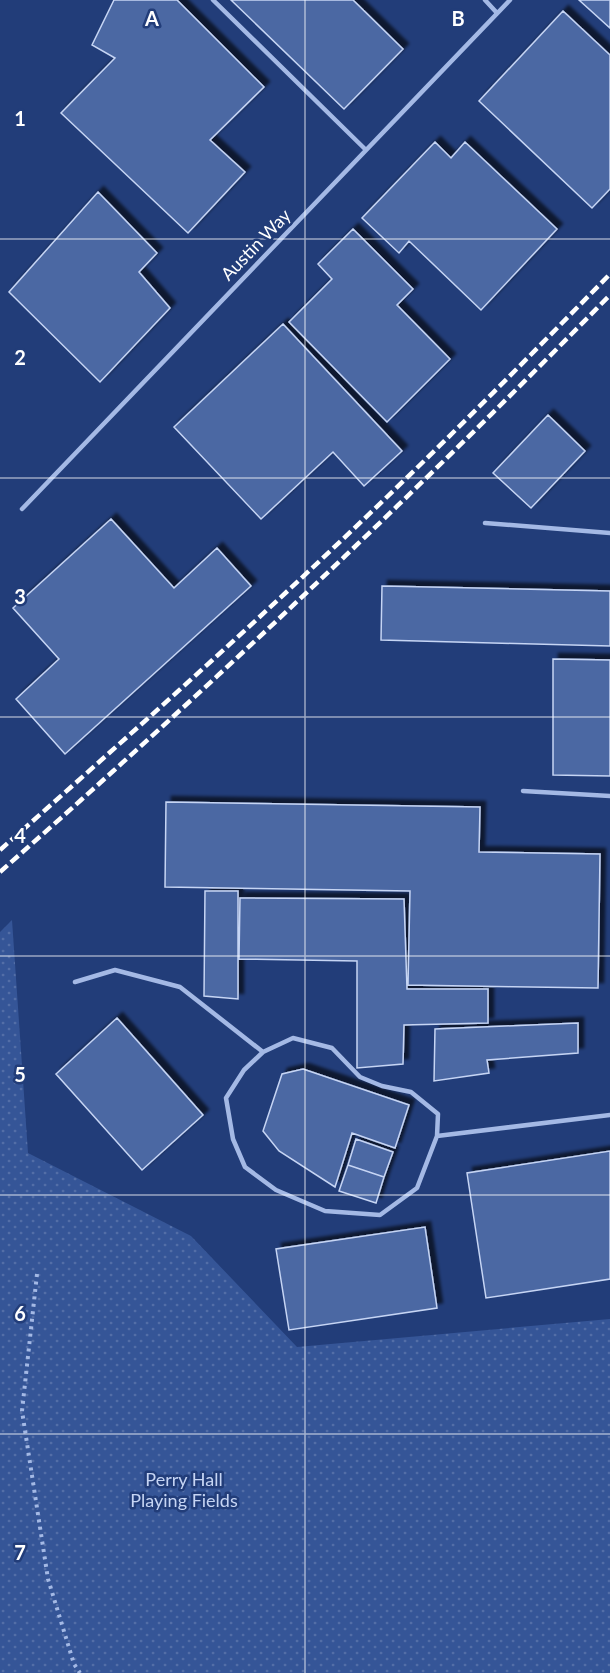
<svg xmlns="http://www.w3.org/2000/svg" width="610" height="1673" viewBox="0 0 610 1673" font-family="Lato,sans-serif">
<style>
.grass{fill:url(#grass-dots)}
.building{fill:#4b67a3;stroke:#c6d5f4;stroke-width:1.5;filter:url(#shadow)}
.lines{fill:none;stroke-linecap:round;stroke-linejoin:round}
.path{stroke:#a4b9e5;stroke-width:4;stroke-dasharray:3 4.5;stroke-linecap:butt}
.lane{stroke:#a4b9e5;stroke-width:4.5}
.rail{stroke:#fff;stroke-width:4.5;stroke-dasharray:10 4.5;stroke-linecap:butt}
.grid{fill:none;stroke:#fff;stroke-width:1.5;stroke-opacity:0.55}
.labels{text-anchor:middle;stroke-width:5;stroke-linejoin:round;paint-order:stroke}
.street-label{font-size:18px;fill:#fff;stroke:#223d79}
.park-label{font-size:18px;fill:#c6d5f4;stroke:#223d79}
.grid-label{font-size:20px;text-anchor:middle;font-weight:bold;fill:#fff;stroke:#223d79;stroke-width:5;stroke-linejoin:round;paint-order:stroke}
</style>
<defs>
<pattern id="grass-dots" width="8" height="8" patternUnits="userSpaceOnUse" patternTransform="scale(1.5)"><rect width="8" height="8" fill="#355597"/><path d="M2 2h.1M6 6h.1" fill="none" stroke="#536ea7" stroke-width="1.8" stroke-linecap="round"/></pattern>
<filter id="shadow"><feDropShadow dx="5.5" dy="-5.5" stdDeviation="1.5" flood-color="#0009"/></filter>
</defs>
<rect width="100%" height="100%" fill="#223d79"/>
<path class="grass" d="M12,920L28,1153L191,1236L297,1347L610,1319V1673H0V932Z"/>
<path class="building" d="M114,0H177L264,87L210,140L245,172L188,233L61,113L115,58L92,45Z
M231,0H353L403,49L344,109Z
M579,0H610V28Z
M563,11L610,55V189L592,208L479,101Z
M435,142L451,158L465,142L557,229L481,310L409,241L399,253L362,218Z
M98,192L157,253L139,272L170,308L100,382L9,292Z
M353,229L413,289L397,305L450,359L387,422L289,322L332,279L318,264Z
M283,324L402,451L364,486L333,452L261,519L174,427Z
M548,415L585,451L531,508L493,473Z
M111,519L174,588L217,548L251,586L65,754L16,699L59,659L13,608Z
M382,586L610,591V646L381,640Z
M553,659L610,660V776L553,775Z
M166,802L480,807L479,852L600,854L598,988L408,985L410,891L165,887Z
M205,891H238V999L204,996Z
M240,898L404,899L407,989H488V1023L404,1025L403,1064L357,1068V961L239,959Z
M117,1018L203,1115L142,1170L56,1074Z
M578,1023V1053L487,1060L489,1073L434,1081L435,1029Z
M303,1069L409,1105L395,1148L352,1133L335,1187L279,1151L263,1131L282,1074Z
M356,1139L393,1152L384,1177L348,1165Z
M610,1151V1279L486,1298L467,1173Z
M348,1165L384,1177L376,1203L339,1191Z
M425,1227L437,1308L289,1330L276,1249Z"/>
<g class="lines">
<path class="path" d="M37,1274L22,1411L48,1579L74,1664L80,1673"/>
<path class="lane" d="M213,0L366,150
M485,0L497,13
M22,509L510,0
M485,523L610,533
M523,791L610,796
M75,982L115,970L180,987L263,1052
M293,1038L332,1048L360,1077L382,1086L411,1092L438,1114L437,1136L417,1188L380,1215L325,1211L276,1190L245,1167L233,1139L226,1098L244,1070L263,1052Z
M437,1136L610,1115"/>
<path class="rail" d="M0,850C123,741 247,631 366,517C449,438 530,356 610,274
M0,872C210,687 414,495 610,295"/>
</g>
<path class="grid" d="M305,0V1673M0,239H610M0,478H610M0,717H610M0,956H610M0,1195H610M0,1434H610"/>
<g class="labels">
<g class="street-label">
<text transform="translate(256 245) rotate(-46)" y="6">Austin Way</text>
</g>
<g class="park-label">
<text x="184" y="1486">Perry Hall<tspan x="184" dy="21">Playing Fields</tspan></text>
</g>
</g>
<g class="grid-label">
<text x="152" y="26">A</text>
<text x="458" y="26">B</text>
<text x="20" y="126">1</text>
<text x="20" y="365">2</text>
<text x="20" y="604">3</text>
<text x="20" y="843">4</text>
<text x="20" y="1082">5</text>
<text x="20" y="1321">6</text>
<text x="20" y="1560">7</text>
</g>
</svg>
